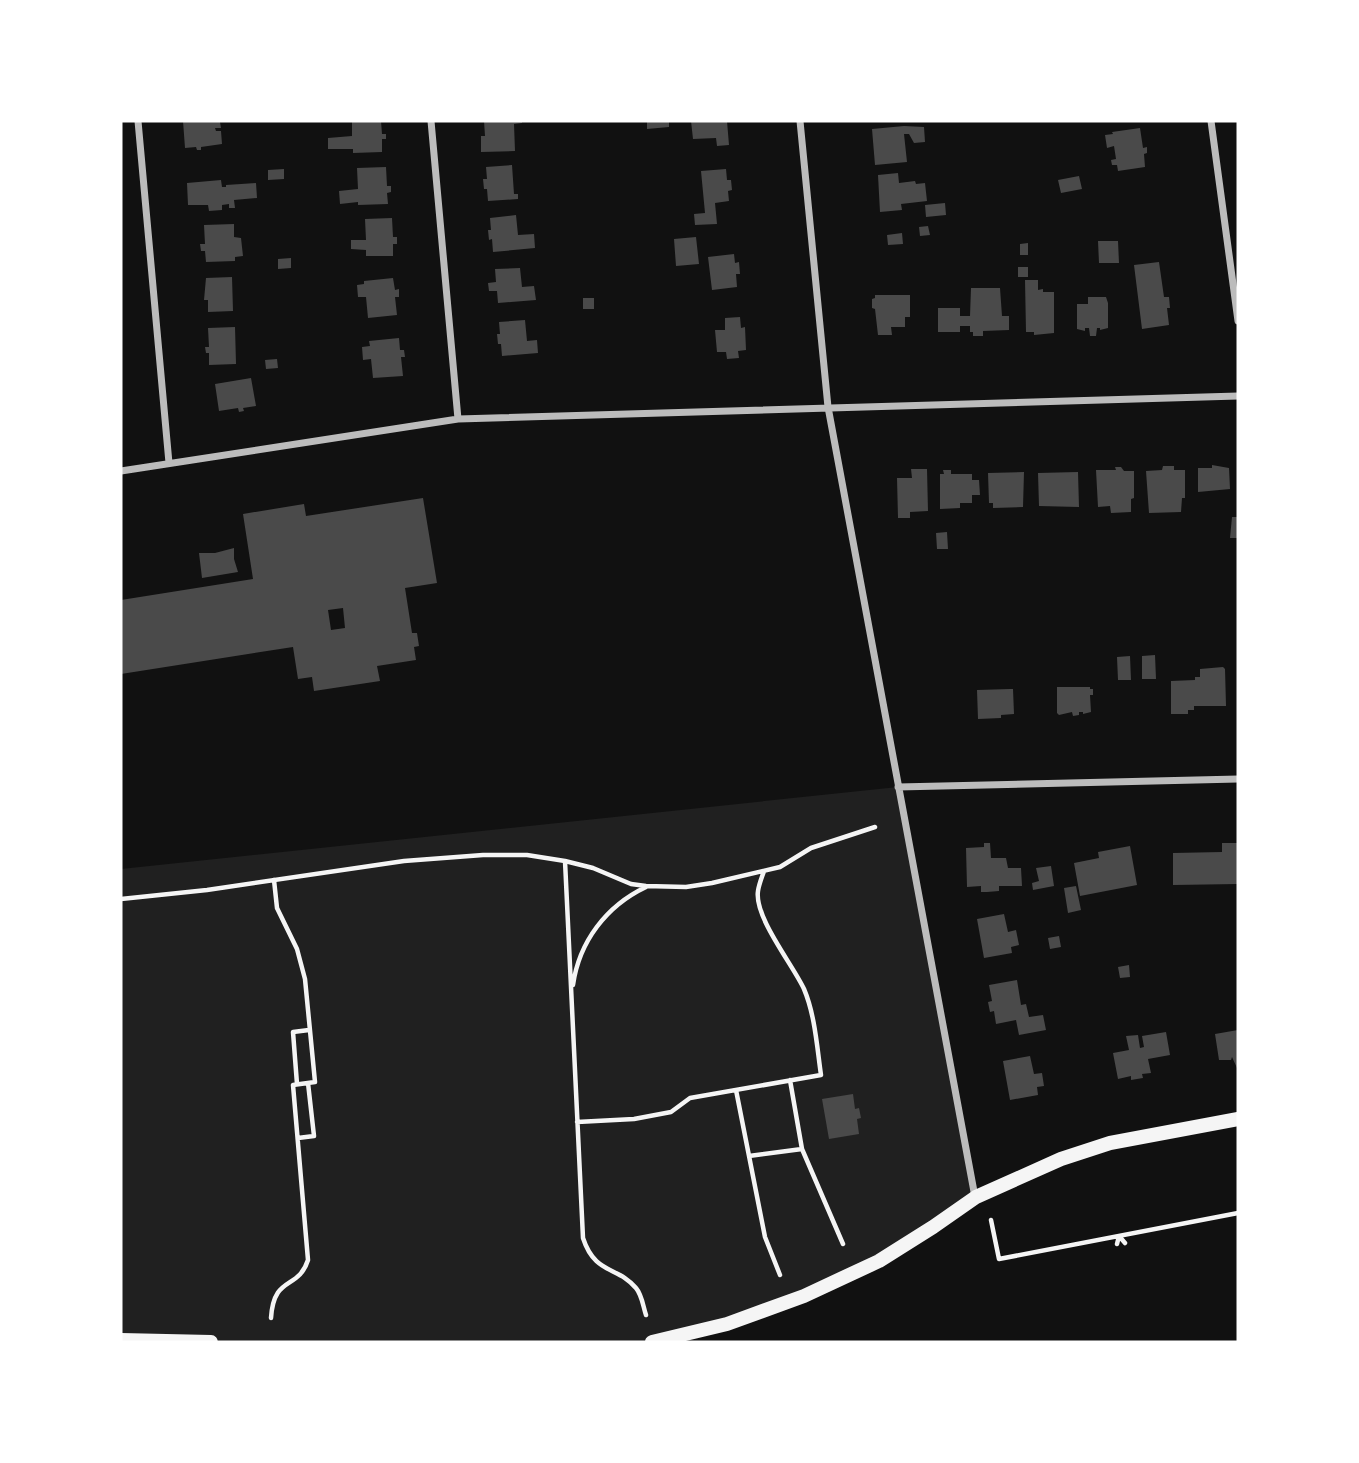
<svg xmlns="http://www.w3.org/2000/svg" width="1359" height="1463" viewBox="0 0 1359 1463" font-family="'Playfair Display',serif">
<style>
.green{fill:#202020}
.building{fill:#4a4a4a;fill-rule:evenodd}
.lines{fill:none;stroke-linecap:round;stroke-linejoin:round}
.path{stroke:#f5f5f5;stroke-width:4.5}
.minor{stroke:#bcbcbc;stroke-width:7}
.secondary{stroke:#f5f5f5;stroke-width:14}
</style>
<rect width="100%" height="100%" fill="#111"/>
<path class="green" d="M898,787L976,1197L946,1218L804,1296L652,1342H211L121,1340V869Z"/>
<path class="building" d="M183,121L220,122L221,128H215L216,131H221L222,144L201,147V150H197L196,147L185,148Z
M352,121H381L382,134H386V139H382V152L353,153V149H328V138L352,136Z
M484,121H522V123L514,124L515,151L481,152V136H485Z
M647,121H669V127L647,129Z
M691,121H727L729,145L717,146L716,138L693,139Z
M904,126L924,127L925,142L914,143L909,134H904L907,162L875,165L872,129Z
M1140,128L1143,148L1147,147V153L1144,154L1145,167L1118,171L1117,165H1112L1111,160L1116,159L1114,146L1107,148L1105,135L1113,134L1112,132Z
M512,165L514,194H518V199L488,201L487,189H484L483,179H487L486,167Z
M386,167L387,186H391V192L387,193L388,204L358,205V202L340,204L339,191L358,189L357,168Z
M284,169V179L268,180V170Z
M726,169L727,180H731L732,190L728,191L729,201L715,203L717,224L695,225L694,214L705,213L701,171Z
M898,173L899,183L915,181L916,184L925,183L927,201L901,204L902,210L880,212L878,175Z
M1079,176L1082,189L1061,193L1058,180Z
M221,180L222,187H226V185L256,183L257,198L234,200L235,208H229V204L222,205V210L209,211L208,205H188L187,183Z
M945,203L946,215L926,217L925,205Z
M516,215L518,235L534,234L535,248L493,252L492,239L489,240L488,230H491L490,218Z
M392,218L393,237H397V244H393V256H366V250L351,249V240H366L365,219Z
M234,224V237L241,238L243,256L235,257V261L206,262L205,251H201L200,244H205L204,225Z
M928,226L930,235L920,236L919,227Z
M902,233L903,244L888,245L887,235Z
M696,237L699,264L676,266L674,239Z
M1098,241H1118L1119,263H1099Z
M1028,243V255H1020V244Z
M734,254L735,263L739,262L740,274H736L737,287L712,290L708,257Z
M291,258V268L278,269V259Z
M1159,262L1164,297H1169L1170,308H1167L1169,325L1142,329L1134,265Z
M1018,267H1028V277H1018Z
M520,268L522,287L534,286L536,300L498,303L497,291H489L488,283L496,282L495,269Z
M232,277L233,311L208,312V300H204L206,278Z
M393,278L395,290L399,289V297H395L397,315L368,318L366,297H358L357,285L364,284V281Z
M1025,280H1038V290L1043,289V292H1054V333L1034,335V332H1026Z
M971,288H1000L1002,316H1009V330L983,331V336H973V332H970V326H960V332H938V308H960V316H970Z
M875,295H910V317H905V327H891L892,335H878L875,309L872,308V299L875,298Z
M1088,297H1106L1108,303V328L1100,330V328H1097L1096,336H1090L1089,328H1085V331L1077,329V304H1088Z
M583,298H594V309H583Z
M740,317L741,328L745,327L746,350L738,351L739,358L727,359L726,352H717L715,330H725V318Z
M525,320L527,341L537,340L538,353L502,356L501,344H498L497,334H500L499,322Z
M235,327L236,364L209,365V353H206L205,347H209L208,328Z
M399,338L400,350H404L405,357H401L403,376L373,378L371,359L363,360L362,347L370,346L369,341Z
M277,359L278,368L266,369L265,360Z
M251,378L256,406L243,408L244,411L239,412L238,408L219,411L215,384Z
M1212,465L1229,468L1230,489L1198,492V468H1212Z
M1163,466H1174V470H1185V498H1182L1181,512L1149,513L1146,471L1162,470Z
M1115,467H1121L1124,471H1134V498L1131,499V512L1111,513L1110,506L1098,507L1096,470H1116Z
M911,469H927L928,511L910,512V518H898L897,478H912Z
M943,470H951V474H972V480H979L980,495H972V503H960V508L940,509V474H944Z
M1024,472L1023,507L993,508V503H989L988,473Z
M1078,472L1079,507L1039,506L1038,473Z
M423,498L437,583L405,588L412,633H417L419,646L414,647L416,660L377,666L380,681L314,691L312,677L298,679L293,647L121,674V600L253,579L243,514L304,504L306,516ZM343,608L345,628L331,630L328,610Z
M1232,517H1238V538H1230Z
M947,532L948,549H937L936,533Z
M234,548V559L238,572L202,578L199,553H215Z
M1155,655L1156,679H1142V656Z
M1130,656L1131,680H1118L1117,657Z
M1223,667L1225,669L1226,706H1194V710H1188V714H1171V681L1195,680V677H1200V669Z
M1057,687H1090V689H1093V695H1090L1091,712L1083,714V712H1079V715L1073,716L1072,712L1059,715L1057,713Z
M1010,689H1013L1014,714L1001,715V718L978,719L977,690Z
M984,843H990L991,858H1006L1008,868H1021L1022,886H999V891L987,892H981V886L967,887L966,848L984,847Z
M1222,843H1238V884L1173,885V853L1222,852Z
M1130,846L1137,885L1080,896L1074,863L1099,858L1098,852Z
M1051,866L1054,886L1033,890L1032,883L1039,881L1036,868Z
M1076,886L1081,910L1068,913L1064,888Z
M1004,914L1008,932L1016,930L1019,945L1011,947L1012,953L984,958L977,919Z
M1059,936L1061,947L1050,949L1048,938Z
M1129,965L1130,977L1120,978L1118,967Z
M1017,980L1021,1005L1026,1004L1029,1017L1043,1015L1046,1030L1019,1035L1016,1020L996,1024L994,1011L990,1012L988,1002L992,1001L989,985Z
M1238,1030V1068H1237L1232,1057L1231,1060H1219L1215,1034Z
M1166,1032L1170,1055L1148,1059L1151,1073L1142,1074L1143,1078L1131,1080V1076L1118,1079L1113,1053L1129,1050L1126,1036L1138,1035L1140,1048L1144,1047L1142,1036Z
M1030,1056L1034,1074L1042,1073L1044,1086L1037,1087L1038,1095L1010,1100L1003,1061Z
M853,1094L855,1109L859,1108L861,1118L857,1119L859,1134L829,1139L822,1099Z"/>
<g class="lines">
<path class="path" d="M565,861L583,1238C595,1275 618,1266 636,1288C642,1295 643,1306 646,1315
M121,899L207,890L404,861L483,855H527L565,861L593,868L631,884L646,886L686,887L712,883L780,867L811,848L875,827
M573,985C579,942 606,906 646,887
M790,1080L802,1149L843,1244
M297,1084L293,1032L309,1030
M736,1090L765,1237L780,1275
M577,1122L634,1119L671,1112L690,1098L821,1075C817,1047 815,1015 804,989C793,965 754,917 758,891C759,884 762,877 764,871
M298,1138L314,1136L308,1083
M749,1156L802,1149
M991,1220L999,1259L1238,1213
M1117,1244L1119,1236L1125,1243
M271,1318C274,1274 298,1291 308,1260L293,1085L315,1082L305,979L297,949L277,908L274,880"/>
<path class="minor" d="M138,121L169,463
M431,121L458,419
M800,121L828,407L975,1197
M1211,121L1238,321
M121,471L458,419L1238,396
M898,787L1238,779"/>
<path class="secondary" d="M121,1340L211,1342
M652,1342L727,1324L804,1296L879,1261L933,1227L976,1197L1061,1159L1110,1143L1238,1119"/>
</g>
<rect width="1359" height="1463" fill="none" stroke="#ffffff" stroke-width="245"/>
</svg>
